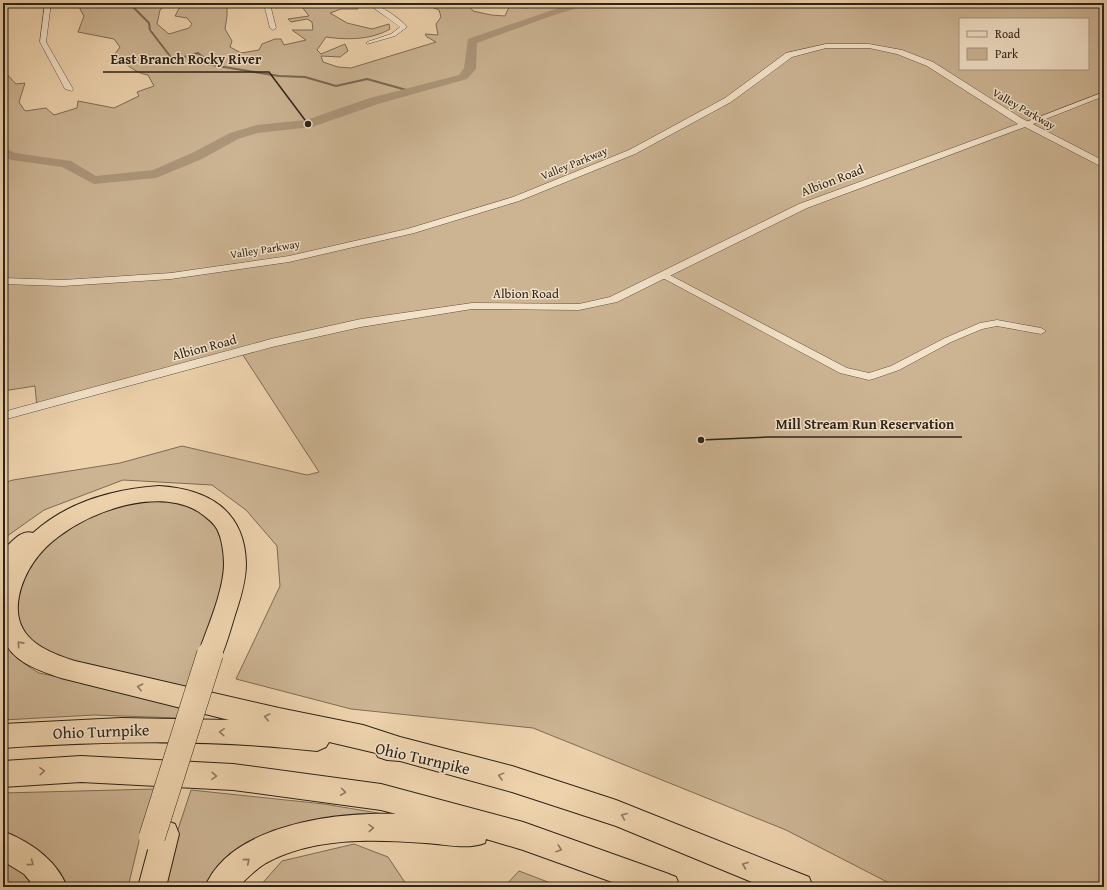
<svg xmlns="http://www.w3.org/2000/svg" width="1107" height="890" viewBox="0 0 1107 890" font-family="'Gentium Book Plus',serif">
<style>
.green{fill:#ccb493;stroke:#7c6c56;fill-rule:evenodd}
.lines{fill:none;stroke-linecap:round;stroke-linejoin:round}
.stream{stroke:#796853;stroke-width:2}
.river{fill:#ac967a;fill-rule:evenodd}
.minor-casing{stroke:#5d4f3d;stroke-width:1}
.tertiary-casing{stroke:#5d4f3d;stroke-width:1}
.motorway-casing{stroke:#2d2318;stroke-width:2}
.minor{fill:#f3e2c9;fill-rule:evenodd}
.tertiary{fill:#f3e2c9;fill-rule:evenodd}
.motorway{fill:#edd2ac;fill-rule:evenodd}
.motorway-bridge-casing{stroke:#2d2318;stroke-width:27;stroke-linecap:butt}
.motorway-bridge{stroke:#edd2ac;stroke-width:26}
.oneway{stroke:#8d7a62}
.labels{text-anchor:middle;stroke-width:3;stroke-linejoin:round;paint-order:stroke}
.far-street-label{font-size:11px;fill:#2d2318;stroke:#f3e2c9}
.street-label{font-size:13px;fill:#2d2318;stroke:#f3e2c9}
.near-street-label{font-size:16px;fill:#2d2318;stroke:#f3e2c9}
.leader{fill:none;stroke:#2d2318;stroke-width:1.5}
.callout-dot{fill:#2d2318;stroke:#f3e2c9;stroke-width:1.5}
.callout-label{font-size:14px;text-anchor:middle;font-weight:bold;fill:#2d2318;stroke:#f3e2c9;stroke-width:3;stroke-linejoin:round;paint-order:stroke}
</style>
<rect width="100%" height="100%" fill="#edd2ac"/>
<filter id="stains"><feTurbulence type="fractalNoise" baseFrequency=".005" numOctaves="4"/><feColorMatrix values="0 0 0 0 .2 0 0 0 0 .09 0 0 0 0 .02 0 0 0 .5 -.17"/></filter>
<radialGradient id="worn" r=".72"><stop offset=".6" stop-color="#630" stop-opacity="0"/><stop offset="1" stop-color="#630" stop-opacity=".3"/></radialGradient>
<path class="green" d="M80,3H168L160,10L157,24L169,34L189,28L192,24L187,18L175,16L182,3H233L227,7V16L225,29L232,41L230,47L241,53L259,50L262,44L275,39H281L284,45L306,40L292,30H313L312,22L307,19L291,22L288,19L309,16L302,7L301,3H348L357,6L358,9H341L330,13L347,23L372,29L389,24L390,29C371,40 347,40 326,37L317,50L321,54L345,44L348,51L340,57L321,56L323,62L338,67L351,68L436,42L427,37L425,34L438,35L436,24L441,17L439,10L421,3H451L458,5L467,3L473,11L491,15L505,16L509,7L527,8L535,3H1104V887H897L786,830L533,728L351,709L236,679L280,586L277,546L246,510L212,485L123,480L44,510L3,539V483L13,480L120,463L182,446L307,475L319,472L241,352L37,408L35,386L3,391V70L16,84L25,83L19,102L25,111L46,108L54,115L77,108L78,101L114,108L139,96L137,92L154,86L148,75C135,73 124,63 115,54L120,47L114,39L78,32L84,16L80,9ZM960,19H1088V69H960Z
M173,500L212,518L229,560L223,590L188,687L44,655L13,622L21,572L61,529L114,504Z
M3,632C8,654 21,662 39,673L183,704L178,718L94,715L3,720Z
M155,789L141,833L128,887H65L60,872L3,834V793Z
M191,790L324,804L396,816L318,820L273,830L238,852L213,874L203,887H159Z
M354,844L388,857L408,887H259L282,861Z
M3,858L25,867L39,887H3Z
M519,871L561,887H504Z"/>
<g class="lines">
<path class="stream" d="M129,3L149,23L150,30L173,60L198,53L203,57L206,64L279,76L305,77L336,86L367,79L410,91"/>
<path class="river" d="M573,3H589L588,5L554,15L477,43L476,69L467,79L378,104L312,127L258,133L238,139L202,159L156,178L94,184L62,167L11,160L3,157V147L15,153L71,161L96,176L153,170L192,153L230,133L257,125L306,120L370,98L459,75L464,68L468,39Z"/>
<g class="minor-casing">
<path id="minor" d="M45,3H51L46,42L73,89L72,91L65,89L40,42Z
M268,3H274L271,8L276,28L273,30L270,28L265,8Z
M367,3C378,3 400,18 407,27L395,36L367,44V42L391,34L400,27Z
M1104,92V96L1028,126L1021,124Z
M664,272L847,368L869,373L891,366L945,338L980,323L997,320L1041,328L1046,331L1041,334L997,326L982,329L951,342L899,370L873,379L869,380L840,373L661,277V273Z"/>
</g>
<g class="tertiary-casing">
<path id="tertiary" d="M826,44H869L902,50L933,62L1021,118L1104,161V168L1025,127L807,208L617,302L579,310L472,309L361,327L272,347L3,420V412L271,339L361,319L472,303L579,304L610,297L799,204L1018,124L927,66L897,54L869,48H826L792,57L731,102L635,154L519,201L414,233L289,262L171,279L63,286L3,284V278L63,280L171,273L289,256L407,229L513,197L629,150L725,98L786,53Z"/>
</g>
<g class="motorway-casing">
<path id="motorway" d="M159,486C208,489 245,510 246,564C246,581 240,600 235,615C230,631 226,647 219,661L210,664L201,661L198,654C207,629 224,590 224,564C224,554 222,538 217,529C213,522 206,517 199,512C159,487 93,510 58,537C39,551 24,572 19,596C11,637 43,651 75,661L279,708L363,725L400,737L512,766L616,800L799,873L809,877L813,887H764L616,826L512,792L400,761L387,760L378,757L376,753L329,742L326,747L317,751C212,739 108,741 3,748V724L121,718L229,720L61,678C41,671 11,662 4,639C0,629 3,590 3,577L5,571L3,572V550C12,542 21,529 33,533C67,502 114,489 159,486Z
M81,756L233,764L381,784L523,822L666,873L676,877L680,887H626L523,850L486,839L485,843C467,850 444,844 425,843C373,839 313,837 266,863C256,869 246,879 238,887H205C231,824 337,812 396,814L381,810L233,790L81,782L3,787V761Z
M165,820L175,824L179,834L166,887H138L155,824Z
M3,831C30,842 56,859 67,887H35L24,874L3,861Z"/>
</g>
<use href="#minor" class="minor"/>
<use href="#tertiary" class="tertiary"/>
<use href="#motorway" class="motorway"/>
<g class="motorway-bridge-casing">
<path id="motorway-bridge" d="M152,837L210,654"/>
</g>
<use href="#motorway-bridge" class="motorway-bridge"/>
</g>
<defs><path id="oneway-chevron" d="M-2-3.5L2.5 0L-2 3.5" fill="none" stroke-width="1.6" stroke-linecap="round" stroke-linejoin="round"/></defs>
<g class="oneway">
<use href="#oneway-chevron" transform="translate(20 644) rotate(-132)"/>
<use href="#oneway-chevron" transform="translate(140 687) rotate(-167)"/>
<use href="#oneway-chevron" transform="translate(267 717) rotate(-167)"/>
<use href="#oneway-chevron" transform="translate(222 732) rotate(-176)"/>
<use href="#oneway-chevron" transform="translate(42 771) rotate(-4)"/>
<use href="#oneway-chevron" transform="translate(214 776) rotate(3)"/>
<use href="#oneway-chevron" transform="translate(501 776) rotate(-165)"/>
<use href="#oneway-chevron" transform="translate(343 792) rotate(8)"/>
<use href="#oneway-chevron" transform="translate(624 816) rotate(-158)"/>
<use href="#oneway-chevron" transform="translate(371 828) rotate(-2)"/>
<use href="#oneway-chevron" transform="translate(559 849) rotate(19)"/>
<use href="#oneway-chevron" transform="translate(247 861) rotate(-40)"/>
<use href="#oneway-chevron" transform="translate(31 863) rotate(37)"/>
<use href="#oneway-chevron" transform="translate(745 865) rotate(-158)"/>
</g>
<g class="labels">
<g class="far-street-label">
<text transform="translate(1024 109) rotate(30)" y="4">Valley Parkway</text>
<text transform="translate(574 163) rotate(-22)" y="4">Valley Parkway</text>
<text transform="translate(265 249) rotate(-9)" y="4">Valley Parkway</text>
</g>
<g class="street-label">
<text transform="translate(832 180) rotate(-21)" y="5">Albion Road</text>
<text x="526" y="298">Albion Road</text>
<text transform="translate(204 347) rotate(-15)" y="5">Albion Road</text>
</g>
<g class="near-street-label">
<text transform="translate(101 731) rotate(-2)" y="6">Ohio Turnpike</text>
<text transform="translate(423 758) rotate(13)" y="6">Ohio Turnpike</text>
</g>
</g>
<path class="leader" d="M308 124L269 72H103M701 440L768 437H962"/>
<g class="callout-dot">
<circle cx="308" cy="124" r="4"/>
<circle cx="701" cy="440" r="4"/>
</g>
<g class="callout-label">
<text x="186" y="64">East Branch Rocky River</text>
<text x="865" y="429">Mill Stream Run Reservation</text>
</g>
<rect width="1107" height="890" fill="none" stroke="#edd2ac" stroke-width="16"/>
<rect x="4" y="4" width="1099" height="882" fill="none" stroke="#2d2318" stroke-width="2"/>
<rect x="8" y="8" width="1091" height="874" fill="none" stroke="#2d2318"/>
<rect x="959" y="18" width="130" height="52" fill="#f3e2c9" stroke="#a49682"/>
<rect x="967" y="31" width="20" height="6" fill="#f3e2c9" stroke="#a49682"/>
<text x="995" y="38" font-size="12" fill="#2d2318">Road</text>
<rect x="967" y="48" width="20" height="12" fill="#ccb493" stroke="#a49682"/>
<text x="995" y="58" font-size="12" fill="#2d2318">Park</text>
<rect width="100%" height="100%" filter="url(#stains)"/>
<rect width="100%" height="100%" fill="url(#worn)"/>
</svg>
